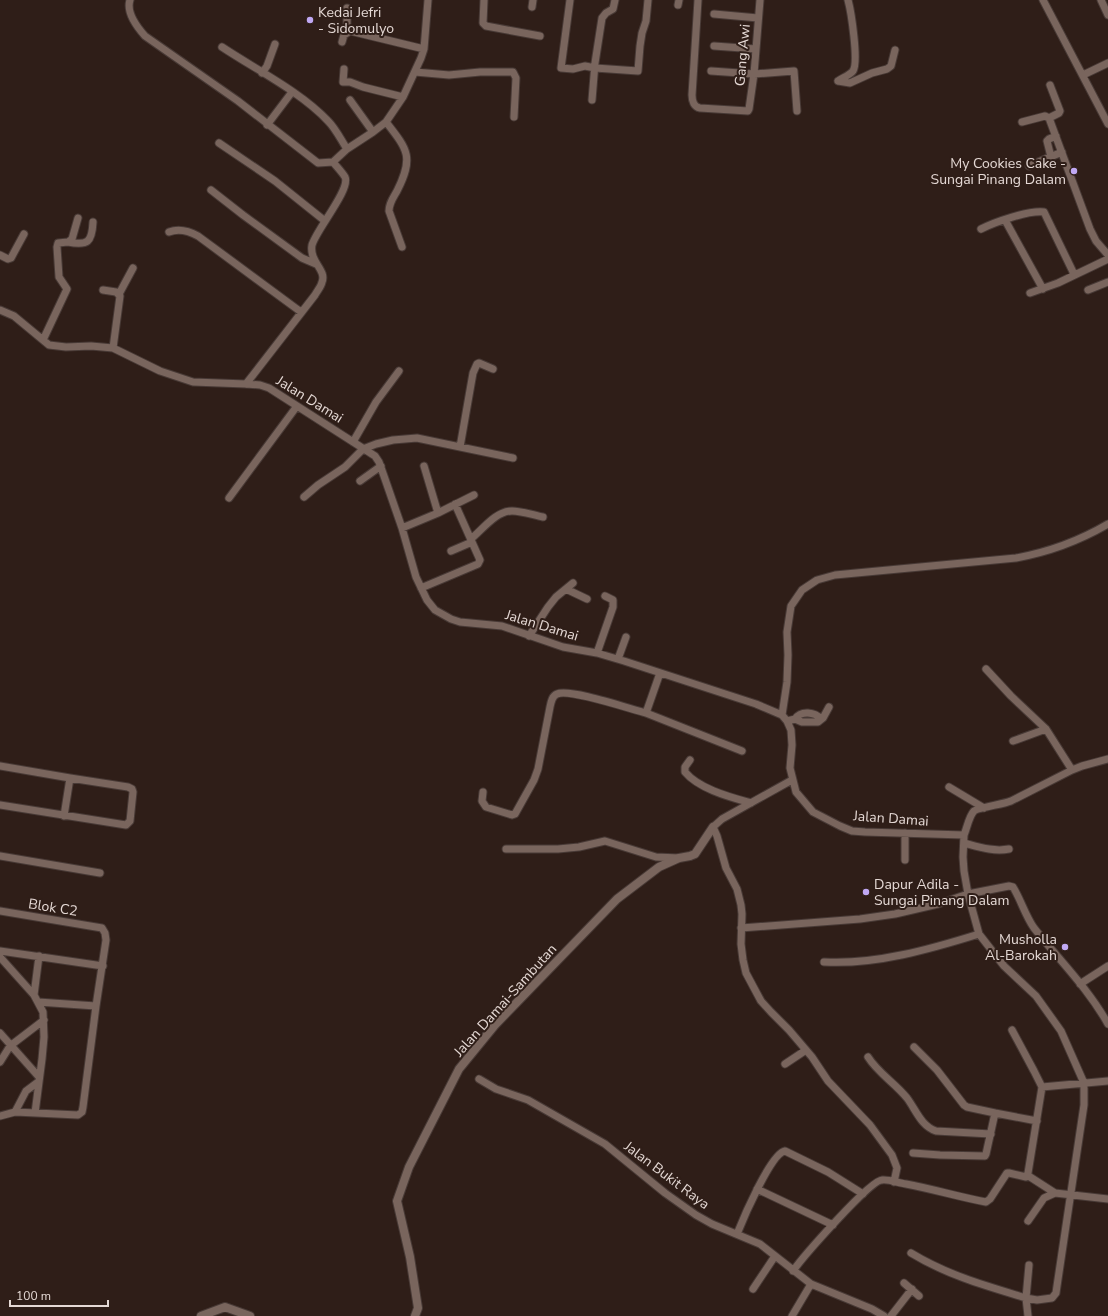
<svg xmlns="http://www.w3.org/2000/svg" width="1108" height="1316" viewBox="0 0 1108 1316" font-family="'Nunito Sans',sans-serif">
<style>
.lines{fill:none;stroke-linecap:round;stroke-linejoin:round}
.minor-casing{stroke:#483a36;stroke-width:9}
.tertiary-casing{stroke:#483a36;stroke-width:10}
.minor{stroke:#79655d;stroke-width:7}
.tertiary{stroke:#79655d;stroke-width:8}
.poi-dot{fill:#c0a8f3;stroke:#2f1e18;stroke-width:1.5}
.labels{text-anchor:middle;stroke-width:4;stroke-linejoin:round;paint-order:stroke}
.poi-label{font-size:14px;fill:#e5d9d5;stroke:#2f1e18;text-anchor:start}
.street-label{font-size:14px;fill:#e5d9d5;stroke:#2f1e18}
</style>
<rect width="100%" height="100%" fill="#2f1e18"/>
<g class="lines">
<g class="minor-casing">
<path id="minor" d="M130,0C126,12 137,27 145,36L238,101L318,163L333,162C337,167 342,172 345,177C351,189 316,230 312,245C309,262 327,270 322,282C321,287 317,291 315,295L246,384
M484,0L483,23L486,26L540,36
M570,0L561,68L573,69L585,66L595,68L638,71L640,46L642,33L646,21L648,0
M698,0L692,95C692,101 694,107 700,108L748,111L749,109L754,74L760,0
M1043,0L1108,124
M1101,0L1108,15
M678,5L679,0
M532,7L533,0
M714,14L758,18
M347,33V8
M342,42L344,35L350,31L424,49
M714,46L756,49
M222,47C255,69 301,92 328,121C336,129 341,140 347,149
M344,69L343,82H350L363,87L403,97
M711,71L754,74L794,71L797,111
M415,72L449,75L480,72H513L516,78L514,117
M262,73L267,66L275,44
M1083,75L1108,63
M838,81C842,78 850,75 853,71C859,62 851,11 848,0
M838,81L850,83L872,73L887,69L891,66L895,50
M1050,85L1060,111L1059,113L1049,118L1090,229L1096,241L1108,255
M592,100L595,63L602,18L606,13L613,9L615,0
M386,122C408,150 414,157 397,191C393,198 389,203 389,211L402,247
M1022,122L1045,116L1049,118
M267,125L292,92
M373,132L386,122L403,97L421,58L424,49L428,0
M219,143L275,181L325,221
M1051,157L1047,141L1049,139L1056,136
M333,162L347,149L373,132L350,100
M1029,166L1062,152
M211,190L243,215L302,258L316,264
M1005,220L1043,289
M981,229C995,222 1029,210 1044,212L1074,274
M169,232C179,228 189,231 198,236L301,312
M68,242C88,246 92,242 93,222
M0,255L8,259L11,258L24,234
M103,290L116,292L120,296L113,348
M1088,290L1108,282
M1030,293L1058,283L1108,259
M119,294L133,268
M0,310L14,316L49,345L66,347L91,346L113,348L160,371L193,382L246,384L260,385L269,388L375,456L379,462L385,479L402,528L416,577L427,600L435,610L451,619L460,622L502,626L563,647L597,653L624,661L756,704L782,715L787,721L791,730L792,745L790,768L796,792L813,812L840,826L852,831L865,832L964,835C967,828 969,816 974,811C977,808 1004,804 1011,801L1072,770L1082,766L1108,759
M43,340L67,289L59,277L57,247L58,243L68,242L72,239L78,218
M353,442L376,402L399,371
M460,447L473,373L477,364L479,363L493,369
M424,466L438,513
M360,481L381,466
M304,497L318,485L345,467L363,449L376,444L393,440L417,438L513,458
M229,498L297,406
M402,528L438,513L474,495
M471,539C483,529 496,511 512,511C522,511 533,515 543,517
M451,551L472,542
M421,588L478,564L480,560L455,504
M566,589L587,599
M529,636L548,607L556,597L573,583
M597,653L613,607V600L605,596
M618,659L626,637
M986,669L1011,696L1046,729L1072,770
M646,713L742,751
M782,715L787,682L788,655L787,632L791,606L802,590L817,580L835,575L1016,558C1049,552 1079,541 1108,524
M795,719C801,710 815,712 821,719
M787,721L795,719L802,722H818L823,718L829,707
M1013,741L1046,729
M690,760L685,767V772C699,789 730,797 751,803
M0,766L70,778L128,787L132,789L133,792L130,821L126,825L0,805
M792,780L722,819L713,827L717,836L726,868L737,889L741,905L742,914L741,944L743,960L746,973L754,988L761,1001L771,1012L789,1030L812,1057L828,1081L870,1125L892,1155L897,1168L894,1182
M949,787L984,808
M483,792L482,801L486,807L512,815L515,814L534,780L538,769L550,707C551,702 552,696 557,694C569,688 630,709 646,713L660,673
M64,816L70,778
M964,835L963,857L964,871L968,894L979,934L1004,966L1036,996L1061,1031L1084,1083V1105L1057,1286L1056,1293L1052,1298L1037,1300L1026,1298L1028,1316
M964,843C979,847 994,852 1009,849
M506,849H558L579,847L605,841L656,857L679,858
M0,856L100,873
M905,860V833
M0,911L102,928L105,933L106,940L96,1006
M741,928L860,919L895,914L938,904L968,894L1009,886L1013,887C1021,900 1025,915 1034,928C1059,960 1088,988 1108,1024
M0,951L103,966
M0,957L34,995L43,1012L44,1037L42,1059L35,1113
M824,962C875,965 931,949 979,934
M1080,984L1108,966
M34,995L39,956
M1012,1030L1034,1071L1042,1087
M0,1033L39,1077
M914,1047L937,1070L964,1105L967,1107L995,1113
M868,1057C878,1073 895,1083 907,1098C916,1110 921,1126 936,1131L991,1134
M0,1062L10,1046L44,1020
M785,1064L806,1050
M479,1079L496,1089L528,1100L605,1144L665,1193L696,1215L712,1224L760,1244L811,1284L872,1309L884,1316
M15,1112L78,1115L82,1112L83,1107L96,1006L38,1002
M0,1116L15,1112L26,1091L38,1082
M913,1153L940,1155L985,1156L986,1154L995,1113L1037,1121
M1027,1175L1055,1193L1108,1199
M757,1189L833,1225
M1028,1221L1044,1198L1055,1193
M737,1234C743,1219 771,1153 785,1151L828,1172L863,1194
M911,1253C947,1275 986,1286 1026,1298L1029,1265
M793,1271C802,1258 870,1180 882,1180C889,1179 898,1183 906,1184C933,1189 959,1197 986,1202L990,1199L1007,1173H1009L1026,1177L1028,1173L1042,1087L1108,1081
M904,1283L919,1296
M753,1289L775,1256
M792,1316L811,1284
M891,1316L912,1289"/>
</g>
<g class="tertiary-casing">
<path id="tertiary" d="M201,1316L225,1307L250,1316
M415,1316L418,1308L410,1257L397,1201L409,1167L459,1069L495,1025L617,899L659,867L679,858L690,856L695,854L713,827"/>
</g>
<use href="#minor" class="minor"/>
<use href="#tertiary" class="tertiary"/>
</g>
<g class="poi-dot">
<circle cx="310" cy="20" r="4"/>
<circle cx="1074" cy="171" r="4"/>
<circle cx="866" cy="892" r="4"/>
<circle cx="1065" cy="947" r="4"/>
</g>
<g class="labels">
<g class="poi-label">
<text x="318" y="17">Kedai Jefri<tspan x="318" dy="16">- Sidomulyo</tspan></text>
<text x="1066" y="168" text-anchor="end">My Cookies Cake -<tspan x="1066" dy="16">Sungai Pinang Dalam</tspan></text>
<text x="874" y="889">Dapur Adila -<tspan x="874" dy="16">Sungai Pinang Dalam</tspan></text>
<text x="1057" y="944" text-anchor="end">Musholla<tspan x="1057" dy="16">Al-Barokah</tspan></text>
</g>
<g class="street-label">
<text transform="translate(742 55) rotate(-85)" y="5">Gang Awi</text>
<text transform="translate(310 399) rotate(32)" y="5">Jalan Damai</text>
<text transform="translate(542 625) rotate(17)" y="5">Jalan Damai</text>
<text transform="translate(891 818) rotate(4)" y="5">Jalan Damai</text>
<text transform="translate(53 907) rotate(9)" y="5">Blok C2</text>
<text transform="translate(505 1000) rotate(-48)" y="5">Jalan Damai-Sambutan</text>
<text transform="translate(667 1175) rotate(37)" y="5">Jalan Bukit Raya</text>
</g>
</g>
<path d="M10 1300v6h98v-6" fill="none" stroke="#e5d9d5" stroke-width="2"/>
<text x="16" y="1300" font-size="12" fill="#e5d9d5" stroke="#2f1e18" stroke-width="3" paint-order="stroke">100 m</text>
</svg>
